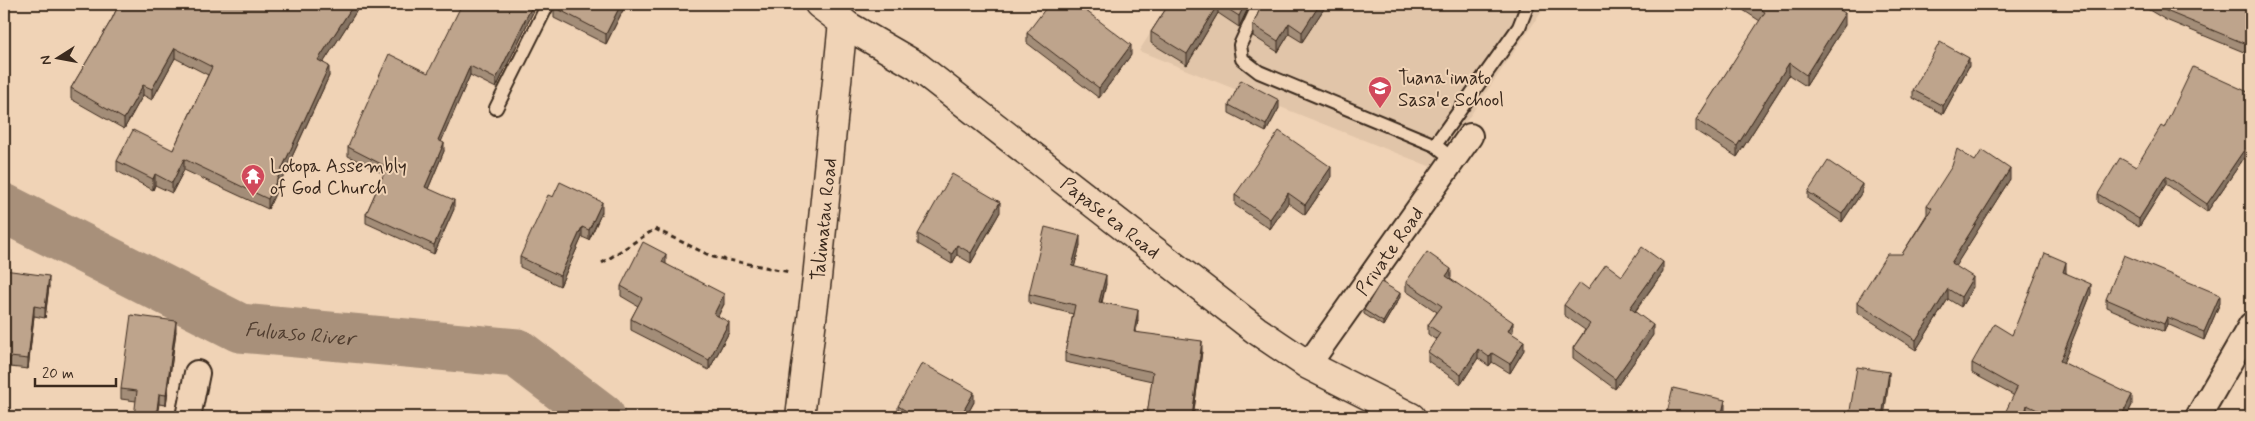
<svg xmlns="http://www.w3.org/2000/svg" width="2255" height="421" viewBox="0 0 2255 421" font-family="Mynerve,sans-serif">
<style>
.built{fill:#e1c5a9}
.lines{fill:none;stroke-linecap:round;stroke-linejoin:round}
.river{stroke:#a8907a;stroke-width:49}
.lane-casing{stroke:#3b2a1e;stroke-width:16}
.street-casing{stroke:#3b2a1e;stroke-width:28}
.secondary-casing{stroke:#3b2a1e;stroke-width:31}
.path{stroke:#3b2a1e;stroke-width:3;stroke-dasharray:5 4;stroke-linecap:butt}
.lane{stroke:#f0d3b6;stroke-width:12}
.street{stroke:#f0d3b6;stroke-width:24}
.secondary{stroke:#f0d3b6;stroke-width:28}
.wall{fill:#a38d78;stroke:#3b2a1e}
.shaded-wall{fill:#857362;stroke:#3b2a1e}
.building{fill:#bea48c;stroke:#3b2a1e}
.labels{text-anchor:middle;stroke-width:4;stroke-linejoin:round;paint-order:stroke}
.poi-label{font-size:19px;fill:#3b2a1e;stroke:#f0d3b6;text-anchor:start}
.street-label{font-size:19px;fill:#3b2a1e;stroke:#f0d3b6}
.water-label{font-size:20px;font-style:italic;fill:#513e30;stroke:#f0d3b6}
</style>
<rect width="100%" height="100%" fill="#f0d3b6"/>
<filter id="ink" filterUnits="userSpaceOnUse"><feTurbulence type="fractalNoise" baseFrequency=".02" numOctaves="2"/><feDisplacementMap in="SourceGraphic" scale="10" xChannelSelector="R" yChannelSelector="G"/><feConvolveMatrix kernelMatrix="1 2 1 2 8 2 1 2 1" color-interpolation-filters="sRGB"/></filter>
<g filter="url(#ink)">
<path class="built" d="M1169,4H1547L1434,168L1139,51Z"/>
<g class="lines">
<path class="river" id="s1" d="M4,208L240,328L517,353L601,417"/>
<g class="lane-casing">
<path id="lane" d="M1259,4L1240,45L1242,59L1259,72L1435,145L1454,160
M496,108L548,4
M1435,145L1519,27L1528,4"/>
</g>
<g class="street-casing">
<g id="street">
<path id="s2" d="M1308,365L1470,136"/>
<path d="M188,417L197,373"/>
<path d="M2198,417L2251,325"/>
</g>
</g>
<g class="secondary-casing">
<g id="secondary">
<path id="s3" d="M819,4L848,26L917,66L1256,330L1308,365L1411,417"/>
<path id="s4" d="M800,417L817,278L843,22"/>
</g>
</g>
<path class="path" d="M602,263L655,229L713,257L790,272"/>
<use href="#lane" class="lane"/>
<use href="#street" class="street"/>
<use href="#secondary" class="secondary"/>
</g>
<path class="wall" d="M119,4H361L323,63L329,76L268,209L184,170L172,193L155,185L153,190L117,171V161L173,150L208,75L175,58L152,100L143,95L124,129L71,99V88L112,19Z
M537,4L496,88L470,75L441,141L444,151L428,189L454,209L434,254L366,223V214L384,174L348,156V147L428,73Z
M626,4L606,44L554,18V7Z
M1169,4H1250L1239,27L1218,13L1187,65L1151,43V32Z
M1262,4H1327L1302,42L1289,34L1278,52L1253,36V25Z
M1743,4H1830L1845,25L1806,86L1789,75L1737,157L1696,131V120L1760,21L1743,10Z
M2139,4H2237L2251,10V55L2166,20Z
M1027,33L1131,55L1099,98L1027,43Z
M1969,66L1943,114L1913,98V90Z
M2251,87V163L2244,158L2207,212L2166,184L2139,227L2098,202V194L2136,167L2164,128L2248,92Z
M1229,105L1279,108L1266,132L1229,113Z
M1975,161L2010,179L1955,266L1973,287L1961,307L1948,299L1916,350L1857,312V302L1902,254L1927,214V205Z
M1331,177L1305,215L1288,203L1270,229L1235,205V195Z
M1808,192H1862L1842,222L1808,199Z
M602,212L589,240L582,237L560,286L520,267V257Z
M1000,212L971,263L957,255L952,264L918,244V234Z
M1080,245L1074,267L1106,284L1102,303L1138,320L1136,332L1202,351L1193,417H1147L1152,381L1065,362V353L1073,314L1029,303V294Z
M666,264L724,304L718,316L729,332L709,370L631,330V319L638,306L621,296V286Z
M4,270L49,286L45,318L34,316L28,369L10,367L6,400L4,399Z
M1663,272L1635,312L1653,335L1615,389L1573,358V348L1585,330L1564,315V305L1588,289L1622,276Z
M2066,272V273L2091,294L2063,362L2132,405L2126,417H2031L2027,415L2013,395L1972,373V363L2012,335Z
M1451,278L1450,279L1513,331L1512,333L1524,350L1510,373L1492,362L1489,366L1478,358L1461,384L1428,361V352L1436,340L1428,334V325L1437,312L1406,291V282Z
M1400,297L1383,326L1364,314V310Z
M2106,299L2220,303L2204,340L2167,324L2164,332L2106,307Z
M176,331L166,405L121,399V389Z
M974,402L966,417H900L898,416V406Z"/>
<path class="shaded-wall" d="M354,4H361L318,71V60Z
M533,4H537L496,88V79Z
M621,4H626L606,44V34Z
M1218,4V13L1187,65V54Z
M1245,4H1250L1239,27V16Z
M1320,4H1327L1302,42V32Z
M1845,13V25L1806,86V75Z
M1289,23V34L1278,52V41Z
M1131,45V55L1099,98V88Z
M175,48V58L152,100V89Z
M1969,58V66L1943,114V106Z
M1789,63V75L1737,157V146Z
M329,66V76L268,209V199Z
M470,66V75L438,149V140Z
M143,85V95L124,129V119Z
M1279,100V108L1266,132V125Z
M444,143V151L425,196V187Z
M2244,150V158L2207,212V204Z
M184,159V170L172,193V183Z
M1331,167V177L1305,215V205Z
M2010,169V179L1951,273V263Z
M155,174V185L153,190V179Z
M2166,176V184L2139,227V219Z
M1862,184V192L1842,222V214Z
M1288,193V203L1270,229V219Z
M454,200V209L434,254V245Z
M602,202V212L589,240V230Z
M1000,202V212L971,263V253Z
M582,227V237L560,286V276Z
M1080,236V245L1072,276V266Z
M957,245V255L952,264V254Z
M666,254V264L662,272V262Z
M1663,262V272L1630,318V308Z
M2066,262V272L2063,282V272Z
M1451,269V278L1446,285V276Z
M1106,275V284L1099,311V302Z
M49,276V286L45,318V308Z
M1973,277V287L1961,307V297Z
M2091,284V294L2060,371V361Z
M1948,289V299L1916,350V340Z
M1400,293V297L1383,326V322Z
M724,294V304L714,324V314Z
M2220,295V303L2204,340V332Z
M34,306V316L28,369V359Z
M1138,310V320L1134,342V332Z
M2167,317V324L2164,332V324Z
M176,321V331L166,405V395Z
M729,322V332L709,370V360Z
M1513,322V331L1508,340V331Z
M1653,325V335L1615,389V379Z
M1202,341V351L1193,417H1192Z
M1524,341V350L1510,373V364Z
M1478,349V358L1461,384V375Z
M1492,353V362L1489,366V357Z
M10,357V367L6,400V390Z
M1889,372V380L1884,417H1882Z
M974,392V402L966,417H960Z
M159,394V404L157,417H156Z
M2132,395V405L2126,417H2121Z
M1725,400V410L1723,417H1721Z
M2027,405V415L2026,417H2024Z"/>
<path class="building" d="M119,4H354L318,60L329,66L268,199L184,159L172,183L155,174L153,179L117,161L133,130L173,150L212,67L175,48L152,89L143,85L124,119L71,88L112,19Z
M462,4H533L496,79L470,66L438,140L444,143L425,187L454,200L434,245L366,214L387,167L348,147L389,54L428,73Z
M555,4H621L606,34L554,7Z
M1049,4H1077L1131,45L1099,88L1027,33Z
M1169,4H1218L1187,54L1151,32Z
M1220,4H1245L1239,16Z
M1262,4H1320L1302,32L1289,23L1278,41L1253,25Z
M1752,4H1830L1845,13L1806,75L1789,63L1737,146L1696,120L1765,12Z
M2154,4H2237L2251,10V46L2166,11Z
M1940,42L1969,58L1943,106L1913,90Z
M2193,67L2248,92L2251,87V155L2244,150L2207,204L2166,176L2139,219L2098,194L2120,158L2136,167L2161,126L2164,128Z
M1241,80L1279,100L1266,125L1229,105Z
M1279,131L1331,167L1305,205L1288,193L1270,219L1235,195Z
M1957,149L1975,161L1982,150L2010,169L1951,263L1973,277L1961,297L1948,289L1916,340L1857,302L1887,254H1902L1932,208L1927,205L1952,166Z
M1828,161L1862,184L1842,214L1808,192Z
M952,174L1000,202L971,253L957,245L952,254L918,234Z
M560,182L602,202L589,230L582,227L560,276L520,257L548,195L553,197Z
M1045,227L1080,236L1072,266L1106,275L1099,302L1138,310L1134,332L1202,341L1192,417H1164L1147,415L1153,372L1065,353L1075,305L1029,294Z
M643,242L666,254L662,262L724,294L714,314L729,322L709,360L631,319L642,298L621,286Z
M1642,247L1663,262L1630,308L1653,325L1615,379L1573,348L1590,324L1564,305L1580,283L1588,289L1606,264L1622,276Z
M1427,252L1451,269L1446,276L1513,322L1508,331L1524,341L1510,364L1492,353L1489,357L1478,349L1461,375L1428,352L1440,333L1428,325L1442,306L1406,282Z
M2045,253L2066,262L2063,272L2091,284L2060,361L2132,395L2121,417H2052L2027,405L2024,417H2003L2017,388L1972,363L1994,324L2012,335Z
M2124,255L2220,295L2204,332L2167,317L2164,324L2106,299Z
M4,270L49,276L45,308L34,306L28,359L10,357L6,390L4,389Z
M1381,282L1400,293L1383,322L1364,310Z
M131,315L176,321L166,395L159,394L156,417H134L137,391L121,389Z
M922,363L974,392L960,417H905L908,412L898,406Z
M1857,367L1889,372L1882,417H1849Z
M1673,388L1725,400L1721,417H1666Z"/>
</g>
<defs>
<g id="school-pin" transform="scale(1.25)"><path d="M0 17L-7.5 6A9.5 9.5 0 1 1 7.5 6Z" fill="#d1495b" stroke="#f0d3b6"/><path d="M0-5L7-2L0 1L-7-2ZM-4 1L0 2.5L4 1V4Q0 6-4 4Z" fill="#fff"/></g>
<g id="temple-pin" transform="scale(1.25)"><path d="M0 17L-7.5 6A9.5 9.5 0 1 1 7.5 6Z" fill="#d1495b" stroke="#f0d3b6"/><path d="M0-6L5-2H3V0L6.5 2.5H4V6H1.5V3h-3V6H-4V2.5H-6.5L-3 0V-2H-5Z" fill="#fff"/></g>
</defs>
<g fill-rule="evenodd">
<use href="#school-pin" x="1380" y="88"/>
<use href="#temple-pin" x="253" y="176"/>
</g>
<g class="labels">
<g class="poi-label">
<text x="1398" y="84">Tuana'imato<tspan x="1398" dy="22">Sasa'e School</tspan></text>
<text x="270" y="172">Lotopa Assembly<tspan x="270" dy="22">of God Church</tspan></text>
</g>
<g class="street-label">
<text dy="7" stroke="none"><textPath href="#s3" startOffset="362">Papase'ea Road</textPath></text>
<text dy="7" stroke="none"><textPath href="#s4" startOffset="199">Talimatau Road</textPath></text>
<text dy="7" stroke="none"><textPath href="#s2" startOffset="140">Private Road</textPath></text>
</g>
<g class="water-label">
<text dy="7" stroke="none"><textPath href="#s1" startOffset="325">Fuluaso River</textPath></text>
</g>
</g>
<rect width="2255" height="421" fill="none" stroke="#f0d3b6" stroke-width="20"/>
<rect x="10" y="10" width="2235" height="401" fill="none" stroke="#3b2a1e" stroke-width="2" filter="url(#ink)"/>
<g transform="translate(58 58) rotate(259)" stroke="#f0d3b6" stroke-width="4" paint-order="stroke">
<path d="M0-4L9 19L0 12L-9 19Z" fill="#3b2a1e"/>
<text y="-8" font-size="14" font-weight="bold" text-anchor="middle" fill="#3b2a1e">N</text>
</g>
<path d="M35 378v8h81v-8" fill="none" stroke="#3b2a1e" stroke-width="2.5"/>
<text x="42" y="378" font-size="15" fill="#3b2a1e" stroke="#f0d3b6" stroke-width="4" paint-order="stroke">20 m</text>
</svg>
